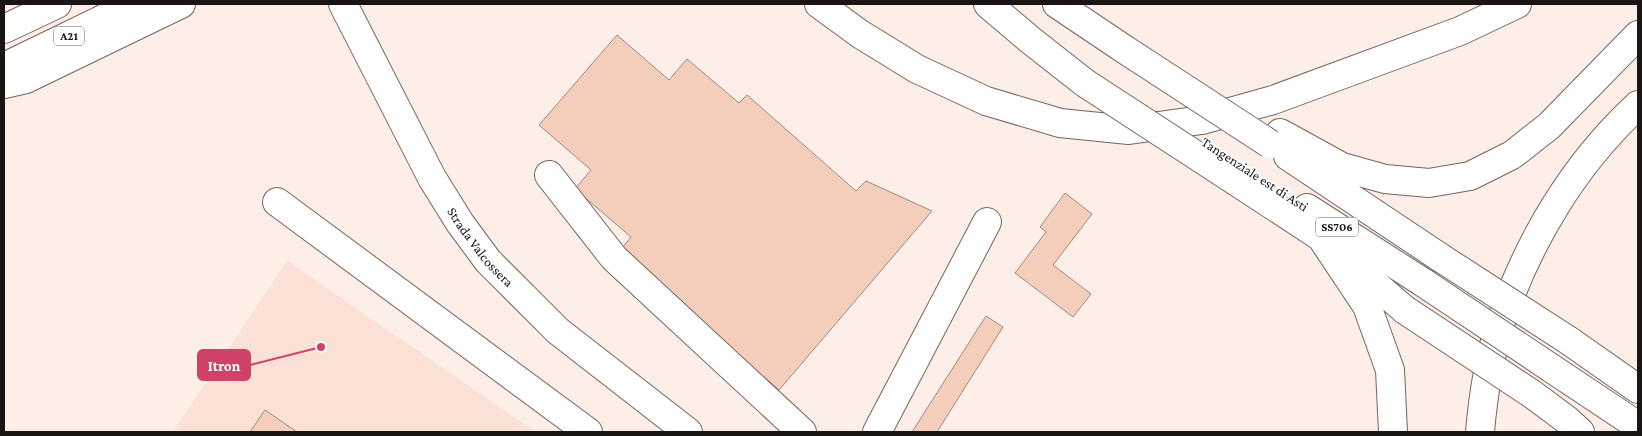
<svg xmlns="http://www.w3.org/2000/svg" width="1642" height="436" viewBox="0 0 1642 436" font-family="'Crimson Pro',serif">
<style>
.built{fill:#fbe1d5}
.building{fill:#f5cdbb;stroke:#9a8a83}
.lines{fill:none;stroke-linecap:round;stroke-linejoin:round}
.minor-casing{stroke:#74645d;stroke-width:30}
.highway-casing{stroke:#74645d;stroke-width:30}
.minor{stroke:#fff;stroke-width:28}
.highway{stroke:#fff;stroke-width:28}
.highway-bridge-casing{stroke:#74645d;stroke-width:30;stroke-linecap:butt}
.highway-bridge{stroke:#fff;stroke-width:28}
.labels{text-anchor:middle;stroke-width:4;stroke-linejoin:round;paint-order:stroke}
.shield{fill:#fff;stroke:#5f5a59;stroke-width:1}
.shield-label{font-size:12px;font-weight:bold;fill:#1a1412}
.street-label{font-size:14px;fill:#1a1412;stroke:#fff}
.leader{fill:none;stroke:#d04168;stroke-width:2}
.callout-dot{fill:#d04168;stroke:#fff;stroke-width:2}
.callout{fill:#d04168;stroke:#d04168;stroke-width:2}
.callout-label{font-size:15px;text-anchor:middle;font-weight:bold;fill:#fff}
</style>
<rect width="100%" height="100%" fill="#fdeee8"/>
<path class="built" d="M287,261L536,432H173Z"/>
<path class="building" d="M617,35L669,80L687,59L739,103L747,95L856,191L866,181L932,211L779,390L619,252L631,237L575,189L591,170L539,125Z
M1065,193L1092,214L1053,265L1091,294L1073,317L1015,273L1046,232L1040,227Z
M986,316L1003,327L937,432H912Z
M265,410L297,432H250Z"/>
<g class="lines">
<g class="minor-casing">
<g id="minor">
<path id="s1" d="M343,4L432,178L460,223L488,261L558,331L688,432"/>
<path d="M549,175L614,258L802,432"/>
<path d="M277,202L588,432"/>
<path d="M877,432L987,222"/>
</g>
</g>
<g class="highway-casing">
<path id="highway" d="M819,4L860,34L917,69L986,101L1060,123L1129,130L1202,120L1273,100L1460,31L1517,4
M988,4L1029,39L1085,83
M1057,4L1124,49
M4,29L57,4
M4,67L134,4
M4,84L26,79L181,4
M1280,133L1342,167L1385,179L1429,183L1470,176L1512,155L1549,126L1638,35
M1288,156L1441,258
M1237,182L1321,237L1367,306L1390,370L1393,432
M1307,208L1424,283
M1348,261L1405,310
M1568,340L1638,389
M1551,368L1638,426
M1532,394L1567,420L1580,432
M1480,432C1483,397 1489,358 1500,324C1528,241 1574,164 1638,105"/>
</g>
<use href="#minor" class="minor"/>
<use href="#highway" class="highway"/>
<g class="highway-bridge-casing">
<path id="highway-bridge" d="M1124,49L1270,144
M1085,83L1237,182
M1441,258L1568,340
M1424,283L1551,368
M1405,310L1532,394"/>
</g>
<use href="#highway-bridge" class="highway-bridge"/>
</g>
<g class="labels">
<g class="shield">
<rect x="54" y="26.5" width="30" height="19" rx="4"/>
<rect x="1316" y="217.5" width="42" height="19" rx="4"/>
</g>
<g class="shield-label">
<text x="69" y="40">A21</text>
<text x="1337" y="231">SS706</text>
</g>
<g class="street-label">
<text transform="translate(1255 174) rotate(33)" y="5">Tangenziale est di Asti</text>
<text dy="5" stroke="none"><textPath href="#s1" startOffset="280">Strada Valcossera</textPath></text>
</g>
</g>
<path class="leader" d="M321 347L250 365"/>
<circle class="callout-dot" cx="321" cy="347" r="5"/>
<rect class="callout" x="198" y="350" width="52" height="30" rx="5"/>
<g class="callout-label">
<text x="224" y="371">Itron</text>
</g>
<rect width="1642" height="436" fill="none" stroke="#1a1412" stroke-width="10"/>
</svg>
